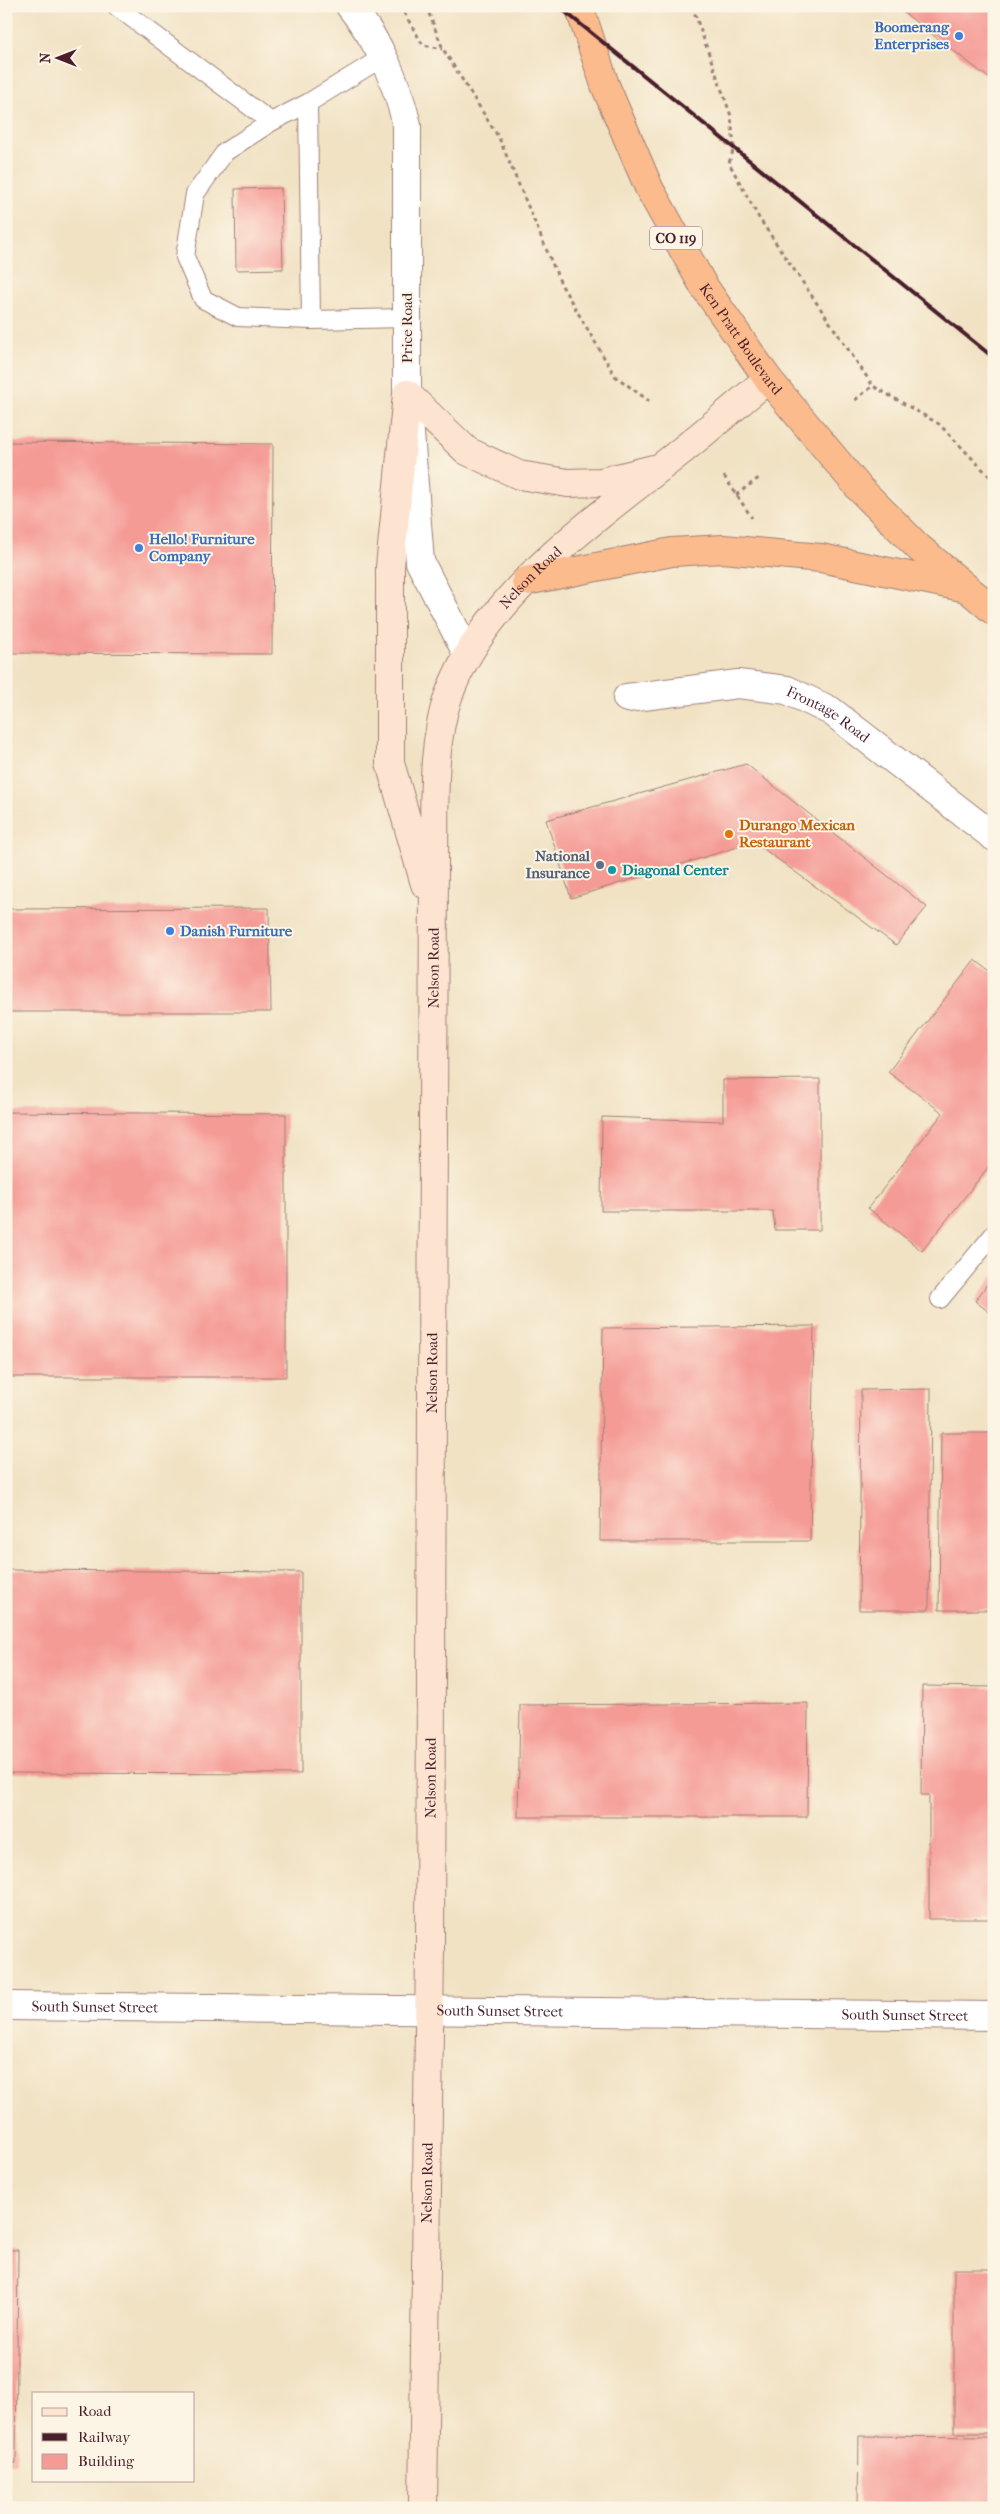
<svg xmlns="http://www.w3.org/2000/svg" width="1000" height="2514" viewBox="0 0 1000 2514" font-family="'IM FELL French Canon',serif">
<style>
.building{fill:#f59b96}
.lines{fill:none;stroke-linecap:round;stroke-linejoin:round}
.service-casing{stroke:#9e8078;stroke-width:20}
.minor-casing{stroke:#9e8078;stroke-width:30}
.tertiary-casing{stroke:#9e8078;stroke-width:30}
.secondary-casing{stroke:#9e8078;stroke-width:30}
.trunk-casing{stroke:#9e8078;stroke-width:30}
.path{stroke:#9e8078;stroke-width:3;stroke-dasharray:4 4;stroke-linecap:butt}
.service{stroke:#fff;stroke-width:18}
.minor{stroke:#fff;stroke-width:28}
.tertiary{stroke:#fff;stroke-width:28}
.secondary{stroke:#fde4d1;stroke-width:28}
.trunk{stroke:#fbbb8c;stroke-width:28}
.rail{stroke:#4a1f2b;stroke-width:4}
.shop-dot{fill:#3f7fe0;stroke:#fcf5e5;stroke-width:2}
.food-dot{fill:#e8710a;stroke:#fcf5e5;stroke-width:2}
.service-dot{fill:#5c6f8a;stroke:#fcf5e5;stroke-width:2}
.culture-dot{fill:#0f9aa8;stroke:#fcf5e5;stroke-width:2}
.labels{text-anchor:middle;stroke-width:4;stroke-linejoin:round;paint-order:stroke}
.shield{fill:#fcf5e5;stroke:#7f5f63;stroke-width:1}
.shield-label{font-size:14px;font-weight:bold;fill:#4a1f2b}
.shop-label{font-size:15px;font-weight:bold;fill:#366cbe;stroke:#fcf5e5;text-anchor:start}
.street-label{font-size:15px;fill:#4a1f2b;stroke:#fcf5e5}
.food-label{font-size:15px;font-weight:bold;fill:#c56008;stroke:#fcf5e5;text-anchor:start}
.service-label{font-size:15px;font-weight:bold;fill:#4e5e75;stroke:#fcf5e5;text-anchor:end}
.culture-label{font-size:15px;font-weight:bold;fill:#0d838f;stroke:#fcf5e5;text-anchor:start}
</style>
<rect width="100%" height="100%" fill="#fcf5e5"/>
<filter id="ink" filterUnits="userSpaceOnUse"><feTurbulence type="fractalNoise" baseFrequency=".02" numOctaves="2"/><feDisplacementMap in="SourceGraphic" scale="10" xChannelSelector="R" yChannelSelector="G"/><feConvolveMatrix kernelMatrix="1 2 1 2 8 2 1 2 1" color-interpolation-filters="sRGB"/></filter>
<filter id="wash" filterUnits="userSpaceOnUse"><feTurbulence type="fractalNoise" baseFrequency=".0096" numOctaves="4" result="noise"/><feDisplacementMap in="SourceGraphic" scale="20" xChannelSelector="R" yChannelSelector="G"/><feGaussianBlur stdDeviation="1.12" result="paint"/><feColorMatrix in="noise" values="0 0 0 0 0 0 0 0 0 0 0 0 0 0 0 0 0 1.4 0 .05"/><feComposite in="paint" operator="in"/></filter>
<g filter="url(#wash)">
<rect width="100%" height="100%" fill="#f1e2c4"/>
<g id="blocks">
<path class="building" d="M896,6H994V82L898,8Z
M281,188L283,269L236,270L235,189Z
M6,442L273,444L272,654L6,653Z
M746,764L927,907L896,945L754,842L571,898L546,820Z
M269,908L271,1012H6V909Z
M975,960L994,974V1160L922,1251L868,1208L943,1113L888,1072Z
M820,1079V1230H775L773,1211H601L602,1117L723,1121V1080Z
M6,1112L286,1114V1377H6Z
M994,1275V1316L975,1301Z
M814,1326L810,1541H600L603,1328Z
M931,1389L929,1610H859L861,1390Z
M941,1433H994V1610H939Z
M6,1570L301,1572V1774L6,1773Z
M922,1686L994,1687V1919H929V1795H921Z
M808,1703L807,1817H518L520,1705Z
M6,2250H18L16,2463H6Z
M954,2269H994V2433H954Z
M859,2436L994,2437V2506H858Z"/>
</g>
</g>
<g filter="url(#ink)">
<use href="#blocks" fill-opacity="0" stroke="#9e8078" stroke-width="1"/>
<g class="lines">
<g class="service-casing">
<path id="service" d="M116,6L271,122
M383,57L308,103L271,122L225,152L195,194L185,257L203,299L238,317L311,320L407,318
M308,103L311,320
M940,1299L994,1234"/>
</g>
<g class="minor-casing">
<g id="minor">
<path d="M350,6C380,43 396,80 407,125V394L420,562L467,653"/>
<path id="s1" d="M627,698L738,684L787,690L831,711L994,837"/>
</g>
</g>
<g class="tertiary-casing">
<g id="tertiary">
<path id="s2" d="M6,2006L994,2016"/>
</g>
</g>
<g class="secondary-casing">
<g id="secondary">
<path d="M407,394L390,567V763L425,884"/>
<path d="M407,394L467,451L519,475L568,483L601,482L653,469"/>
<path id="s3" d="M423,2508L430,1949L434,858C435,806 431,747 448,697C483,598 587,526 666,463C701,436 734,407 768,379"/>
</g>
</g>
<g class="trunk-casing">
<g id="trunk">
<path id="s4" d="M579,6L605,85L649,188L703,285L768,379L860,489L918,547L994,611"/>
<path d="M526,581L672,552L723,549L821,558L962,587"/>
</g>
</g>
<path class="path" d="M400,6L423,45L443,49
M426,6L443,49L499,138L561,284L615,376L649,401
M692,6L731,116L734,148L729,163L759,218L873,386
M855,400L873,386L939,424L994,481
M724,476L752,518
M736,495L760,477"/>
<use href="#service" class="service"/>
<use href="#minor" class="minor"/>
<use href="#tertiary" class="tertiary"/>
<use href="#secondary" class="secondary"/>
<use href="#trunk" class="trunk"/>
<path class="rail" d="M558,6L994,358"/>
</g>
</g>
<g class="shop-dot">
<circle cx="959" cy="36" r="5"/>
<circle cx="139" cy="548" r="5"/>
<circle cx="170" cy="931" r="5"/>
</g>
<circle class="food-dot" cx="729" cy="834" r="5"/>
<circle class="service-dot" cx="600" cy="865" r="5"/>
<circle class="culture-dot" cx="612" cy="870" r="5"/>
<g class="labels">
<rect class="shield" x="650" y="226.5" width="52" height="23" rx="4"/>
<g class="shield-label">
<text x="676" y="243">CO 119</text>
</g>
<g class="shop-label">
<text x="949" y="32" text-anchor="end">Boomerang<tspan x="949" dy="17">Enterprises</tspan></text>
<text x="149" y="544">Hello! Furniture<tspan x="149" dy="17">Company</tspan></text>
<text x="180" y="936">Danish Furniture</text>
</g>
<g class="street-label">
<text transform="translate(407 328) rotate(-90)" y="5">Price Road</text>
<text dy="5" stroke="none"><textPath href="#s4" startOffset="372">Ken Pratt Boulevard</textPath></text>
<text dy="5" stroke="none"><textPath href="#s3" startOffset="1959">Nelson Road</textPath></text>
<text dy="5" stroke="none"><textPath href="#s1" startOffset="209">Frontage Road</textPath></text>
<text dy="5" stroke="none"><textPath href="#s3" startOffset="1540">Nelson Road</textPath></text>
<text dy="5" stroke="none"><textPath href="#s3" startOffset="1135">Nelson Road</textPath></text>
<text dy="5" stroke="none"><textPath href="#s3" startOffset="730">Nelson Road</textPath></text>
<text dy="5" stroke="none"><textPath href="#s2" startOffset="89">South Sunset Street</textPath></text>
<text dy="5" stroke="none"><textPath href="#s2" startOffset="494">South Sunset Street</textPath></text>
<text dy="5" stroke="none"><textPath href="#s2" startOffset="899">South Sunset Street</textPath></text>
<text dy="5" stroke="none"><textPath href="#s3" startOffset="325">Nelson Road</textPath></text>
</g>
<g class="food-label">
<text x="739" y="830">Durango Mexican<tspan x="739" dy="17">Restaurant</tspan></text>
</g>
<g class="service-label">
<text x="590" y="861">National<tspan x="590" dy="17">Insurance</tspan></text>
</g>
<g class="culture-label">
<text x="622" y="875">Diagonal Center</text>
</g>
</g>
<rect width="1000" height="2514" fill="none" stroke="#fcf5e5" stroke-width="25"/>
<rect x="32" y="2392" width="162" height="90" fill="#fcf5e5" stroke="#b59f9b"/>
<rect x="42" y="2408" width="25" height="8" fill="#fde4d1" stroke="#b59f9b"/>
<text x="78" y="2416" font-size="15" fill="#4a1f2b">Road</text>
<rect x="42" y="2433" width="25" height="8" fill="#4a1f2b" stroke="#b59f9b"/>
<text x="78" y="2442" font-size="15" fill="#4a1f2b">Railway</text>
<rect x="42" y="2454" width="25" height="15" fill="#f59b96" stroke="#b59f9b"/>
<text x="78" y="2466" font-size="15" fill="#4a1f2b">Building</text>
<g transform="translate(58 58) rotate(270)" stroke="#fcf5e5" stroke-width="4" paint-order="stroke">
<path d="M0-4L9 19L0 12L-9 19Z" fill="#4a1f2b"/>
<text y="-8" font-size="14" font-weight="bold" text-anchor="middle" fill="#4a1f2b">N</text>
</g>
</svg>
